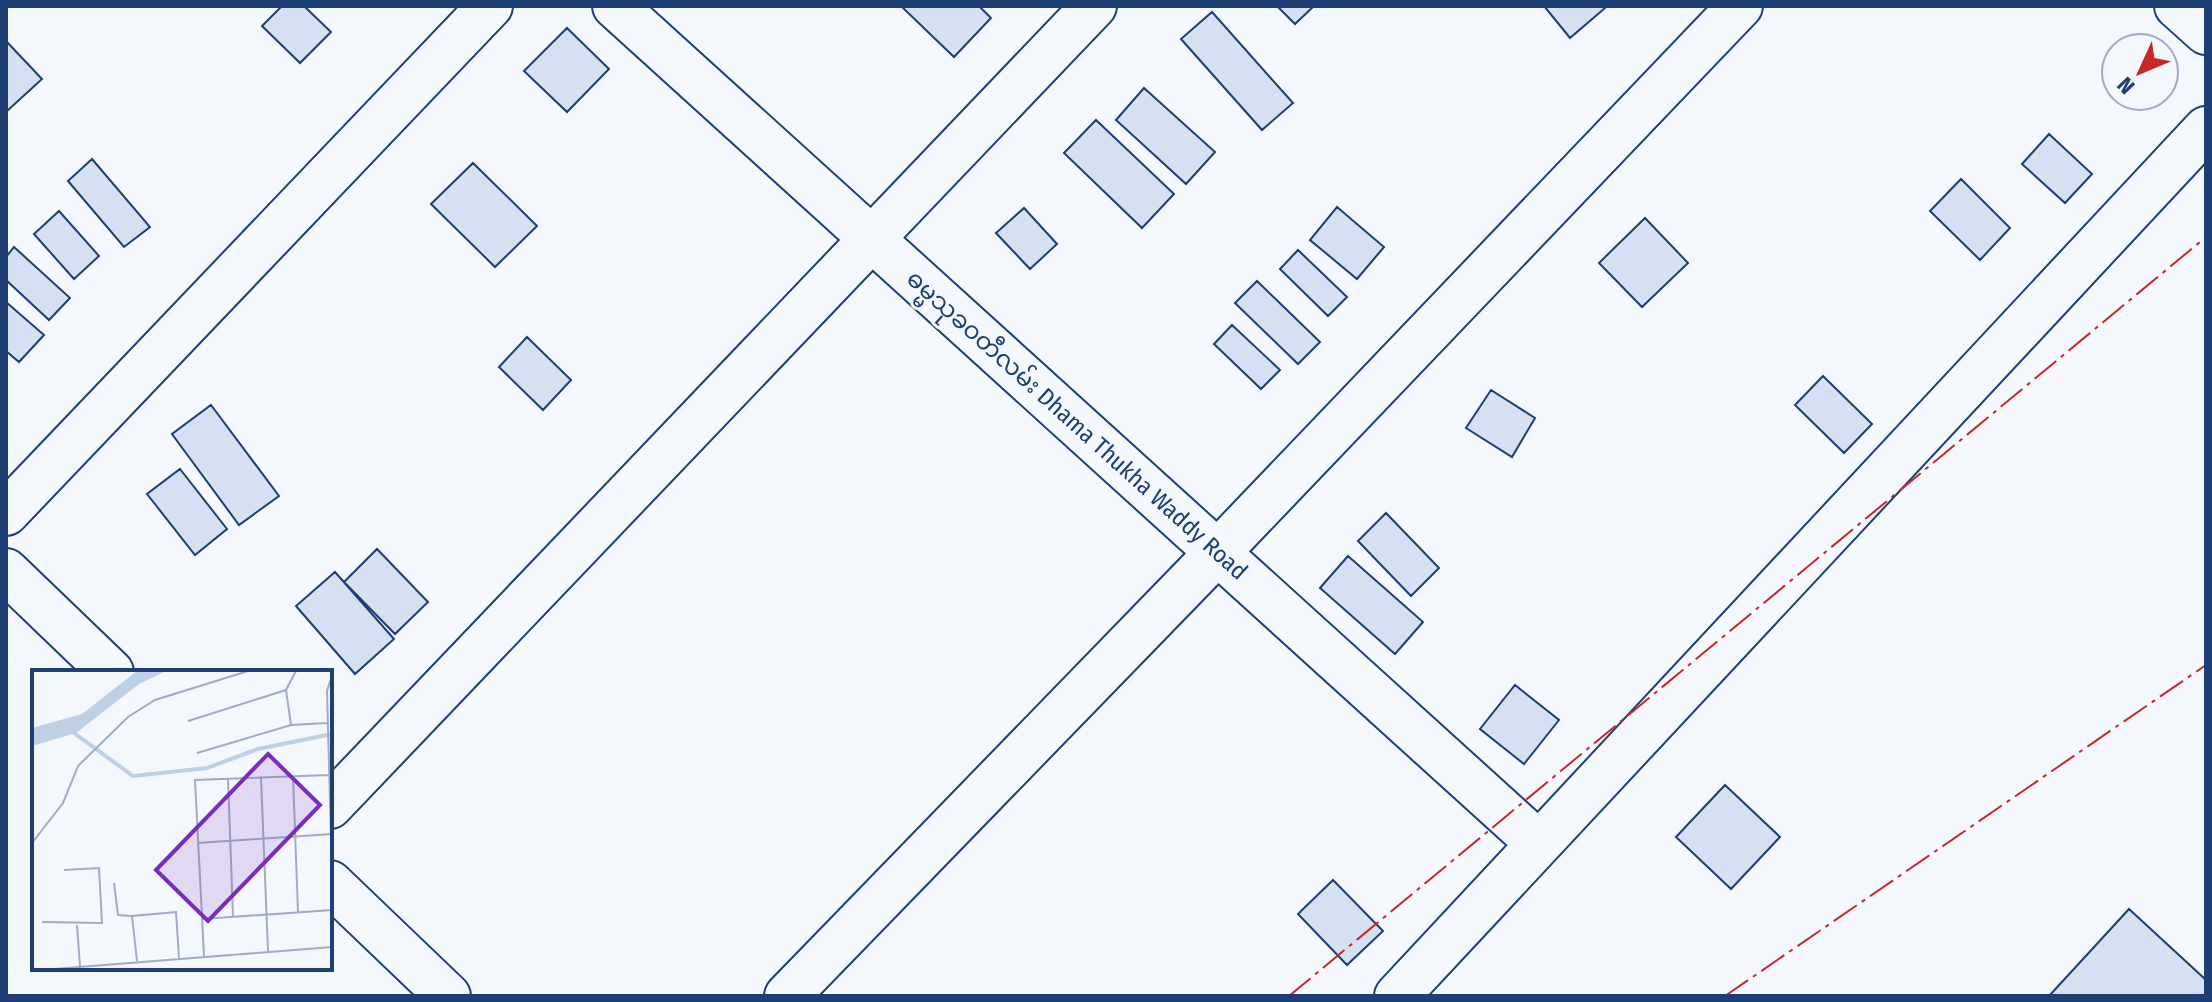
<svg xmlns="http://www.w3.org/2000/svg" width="2212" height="1002" viewBox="0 0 2212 1002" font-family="'Fira Sans Condensed','Noto Sans Myanmar',sans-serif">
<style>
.building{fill:#d5e0f0;stroke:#1d3f73;stroke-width:2}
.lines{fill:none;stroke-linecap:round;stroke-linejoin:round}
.minor-casing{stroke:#1d3f73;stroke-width:48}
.minor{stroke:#f4f7fb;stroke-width:44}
.power{stroke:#c62828;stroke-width:2;stroke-dasharray:28 6 4 6;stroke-linecap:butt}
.labels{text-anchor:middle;stroke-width:6;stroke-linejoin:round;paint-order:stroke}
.street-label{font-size:24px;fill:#1d3f73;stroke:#f4f7fb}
.inset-river{fill:none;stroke:#bed0e5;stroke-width:4}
.inset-road{fill:none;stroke:#9eadc5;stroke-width:2}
.view{fill:#7b2cbf;fill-opacity:0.15;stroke:#7b2cbf;stroke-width:4}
.inset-edge{fill:none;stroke:#1d3f73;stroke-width:4}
</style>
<rect width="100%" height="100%" fill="#f4f7fb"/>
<path class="building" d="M282,6H304L331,32L300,63L262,26Z
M901,6H979L991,18L954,57Z
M1277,6H1314L1295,24Z
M1544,6H1603L1605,8L1570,38Z
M1212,12L1293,103L1262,130L1181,39Z
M567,28L609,69L567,112L524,71Z
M6,41L42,79L6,112Z
M1144,88L1215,152L1186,184L1116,120Z
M1096,120L1174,194L1142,228L1064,153Z
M2049,134L2092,174L2065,203L2022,164Z
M92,159L150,227L124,247L68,181Z
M473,163L537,226L495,267L431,204Z
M1961,179L2010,228L1980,260L1930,211Z
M1337,207L1384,247L1357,279L1310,240Z
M1024,208L1057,244L1030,269L996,233Z
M59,211L99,256L74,279L34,234Z
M1645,218L1688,263L1642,307L1599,263Z
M14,247L70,298L49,320L6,280V257Z
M1298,250L1347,297L1328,316L1280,269Z
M1257,281L1320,342L1298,364L1235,303Z
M6,302L44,335L19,362L6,351Z
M1232,325L1280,370L1261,389L1214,344Z
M527,337L571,380L543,410L499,367Z
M1823,376L1872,424L1844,453L1795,405Z
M1491,390L1535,418L1512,457L1466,428Z
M211,405L279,496L239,525L172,434Z
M180,469L227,529L195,555L147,494Z
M1386,513L1439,568L1411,596L1358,541Z
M377,549L428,602L395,634L344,582Z
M1348,556L1423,622L1395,654L1320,588Z
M335,572L394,639L355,674L296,606Z
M1515,685L1559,720L1524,764L1480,729Z
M1725,785L1780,837L1731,889L1676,837Z
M1333,880L1383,931L1347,965L1298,914Z
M2129,909L2206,980V996H2049Z"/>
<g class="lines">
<g class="minor-casing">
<path id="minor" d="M615,6L1539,844
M2177,6L2206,32
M6,513L490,6
M6,571L111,672
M330,806L1094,6
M330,883L448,996
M787,996L1218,552L1740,6
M1397,996L2206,129"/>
</g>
<use href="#minor" class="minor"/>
<path class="power" d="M1289,996L2206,237
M1725,996L2206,665"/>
</g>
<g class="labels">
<g class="street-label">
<text transform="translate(1077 425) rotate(42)" y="8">ဓမ္မသုခဝတီလမ်း Dhama Thukha Waddy Road</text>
</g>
</g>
<g transform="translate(32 670)">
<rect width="300" height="300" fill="#f4f7fb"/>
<path d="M105,1H134L107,14L44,63L0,76V58L50,44Z" fill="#bed0e5"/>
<path class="inset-river" d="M42,63L101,106L175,98L226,79L300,64"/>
<path class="inset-road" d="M300,6L295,21L300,203M156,51L254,20M259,55L254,20L264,1M165,83L259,55L295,53M261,106L266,242M229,108L236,281M196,109L201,247M0,173L31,133L46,96L96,47L123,30L216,1M166,173L300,164M82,213L86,245L99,246M170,249L300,240M10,252L70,253L67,198L32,200M45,255L48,296M172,286L163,110L298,105M105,291L100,246L144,242L147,288M22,299L300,277"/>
<path class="view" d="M236,84L288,135L176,251L124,200Z"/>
<rect width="300" height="300" class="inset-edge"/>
</g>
<rect width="2212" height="1002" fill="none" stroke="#1d3f73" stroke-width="16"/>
<g transform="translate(2140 72) rotate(226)"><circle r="38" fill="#f4f7fb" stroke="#9eadc5" stroke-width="2"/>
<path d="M0-6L14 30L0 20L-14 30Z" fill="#c62828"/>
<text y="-12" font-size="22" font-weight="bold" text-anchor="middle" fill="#1d3f73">N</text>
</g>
</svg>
